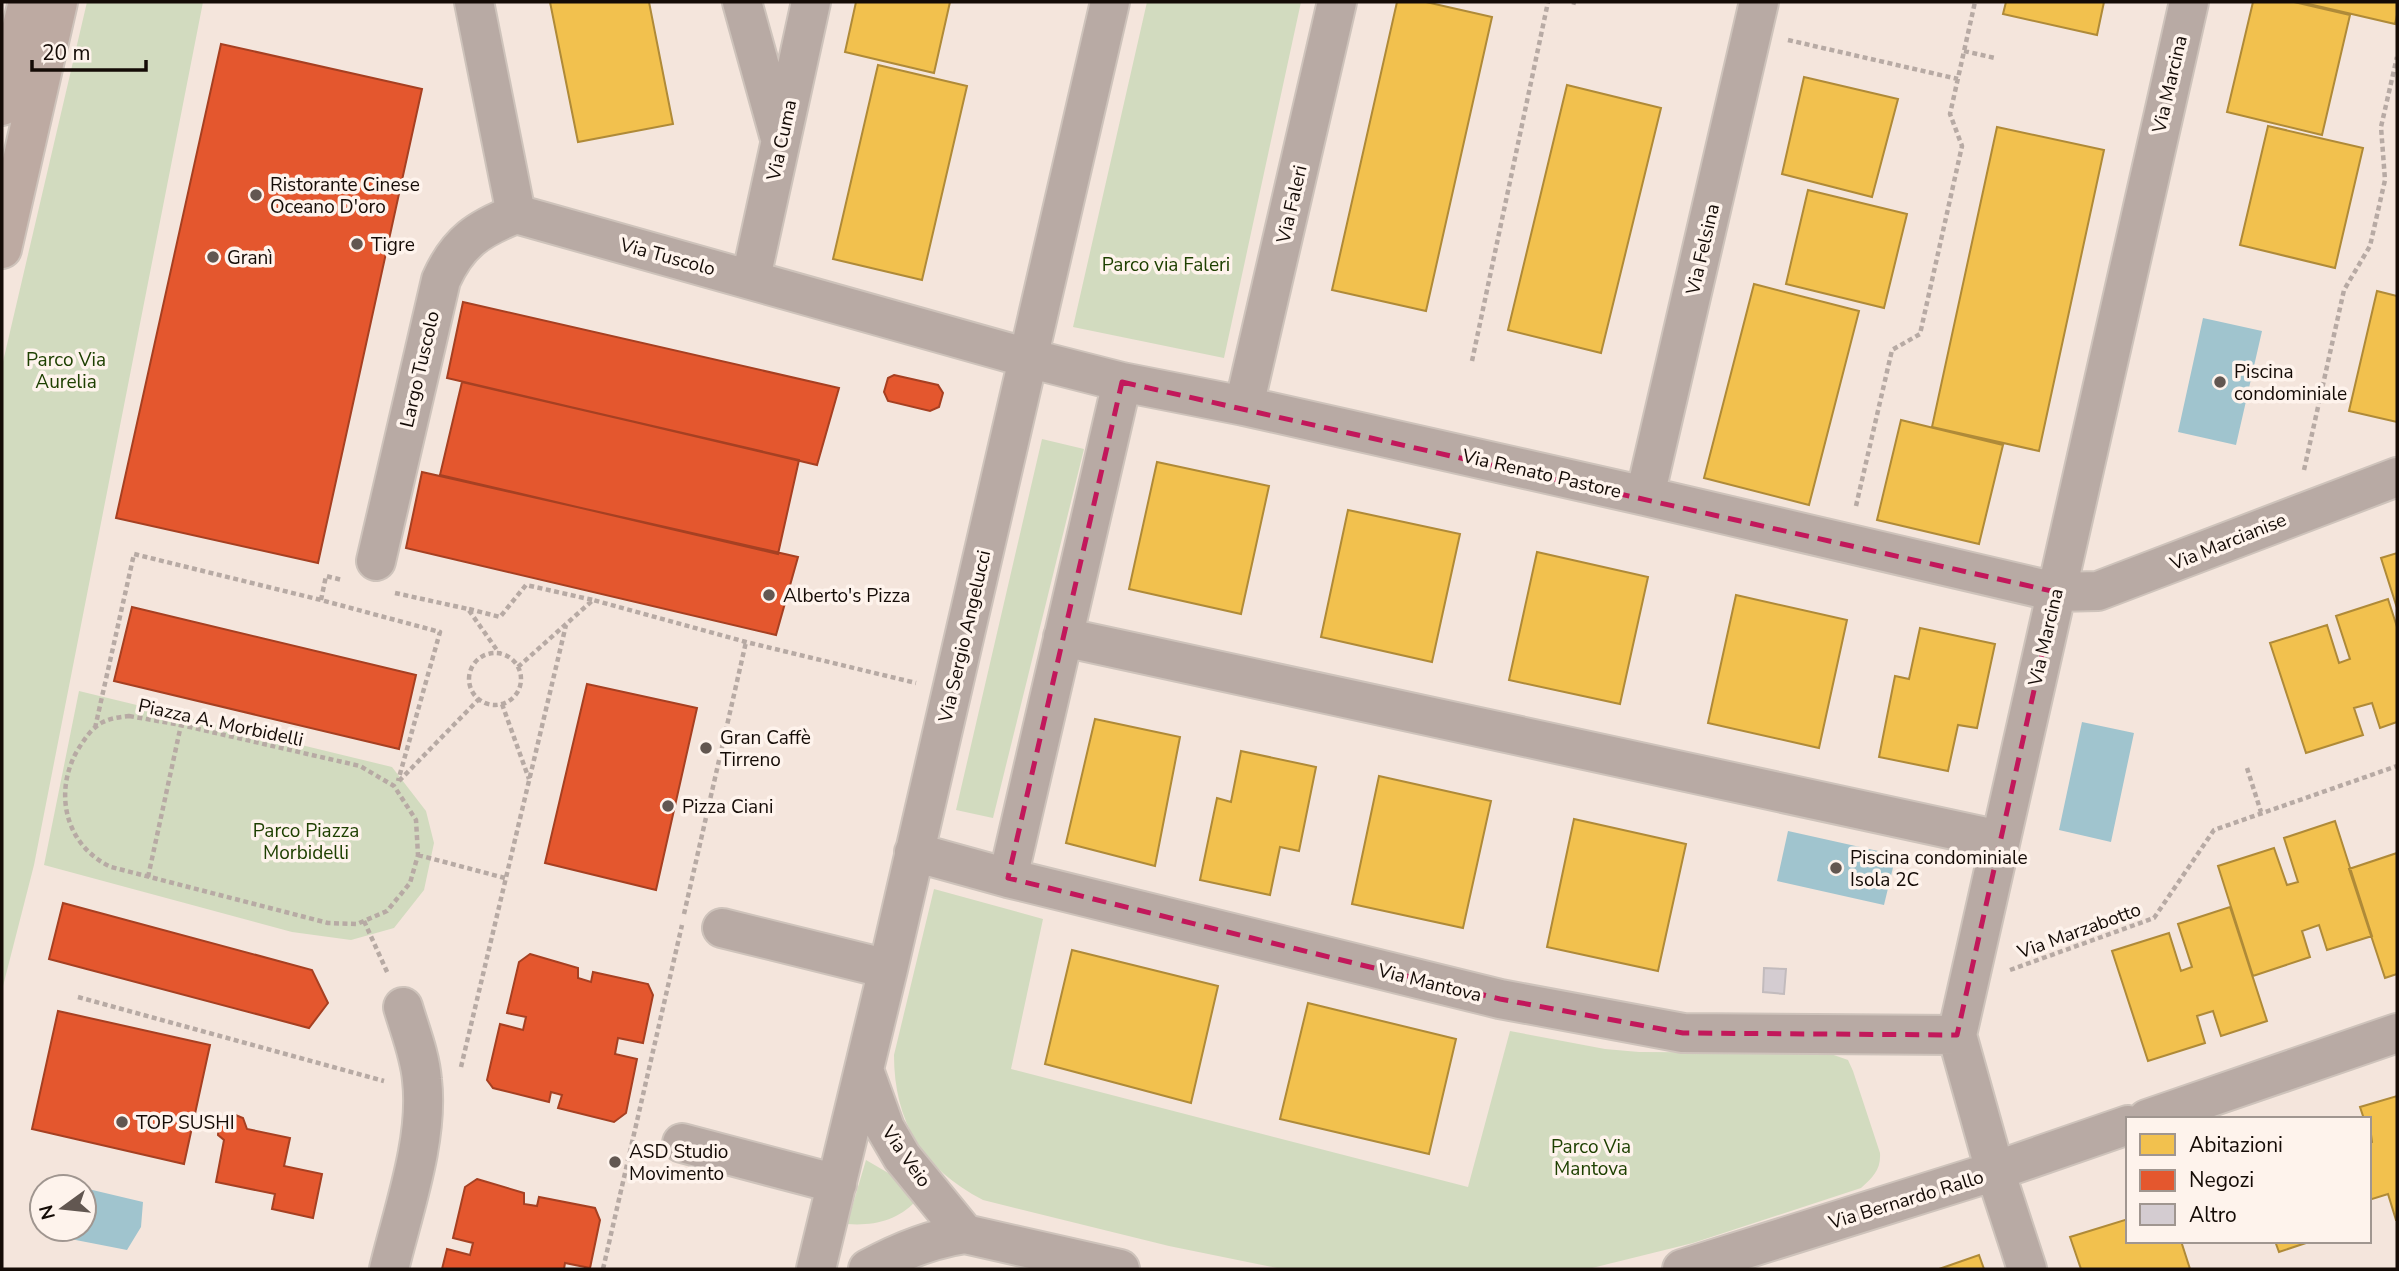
<svg xmlns="http://www.w3.org/2000/svg" width="2399" height="1271" viewBox="0 0 2399 1271" font-family="'Nunito Sans',sans-serif">
<style>
.green{fill:#d2dbbf}
.water{fill:#a0c4ce}
.homes{fill:#f2c14e;stroke:#af8a38;stroke-width:2}
.shops{fill:#e4572e;stroke:#a64022;stroke-width:2}
.building{fill:#d4ccd1;stroke:#c2bbbd;stroke-width:2}
.lines{fill:none;stroke-linecap:round;stroke-linejoin:round}
.minor-casing{stroke:#cec3bb;stroke-width:42}
.major-casing{stroke:#cec3bb;stroke-width:42}
.path{stroke:#b7aaa4;stroke-width:4.5;stroke-dasharray:5 3.5;stroke-linecap:butt}
.minor{stroke:#b8aaa4;stroke-width:38}
.major{stroke:#bdaaa2;stroke-width:38}
.marked{fill:none;stroke:#c2185b;stroke-width:5;stroke-dasharray:14 9;stroke-linejoin:round}
.poi-dot{fill:#625751;stroke:#fef3ec;stroke-width:2.5}
.labels{text-anchor:middle;stroke-width:7;stroke-linejoin:round;paint-order:stroke}
.street-label{font-size:19px;fill:#140b06;stroke:#fef3ec}
.poi-label{font-size:19px;fill:#140b06;stroke:#fef3ec;text-anchor:start}
.park-label{font-size:19px;fill:#1e4001;stroke:#fef3ec}
</style>
<rect width="100%" height="100%" fill="#f4e5dc"/>
<path class="green" d="M87,2H203L34,865L2,990V366Z
M1147,2H1301L1224,358L1073,327Z
M1042,439L1084,449L993,818L956,810Z
M79,691L392,767L426,811L434,843L424,890L394,928L351,940L292,932L44,865Z
M934,889L1043,919L1011,1069L1468,1187L1510,1031L1605,1049L1639,1052L1828,1053L1848,1060L1853,1071L1880,1153C1881,1170 1873,1177 1861,1188L1693,1243L1588,1269H1282L1169,1246L983,1200C923,1169 894,1122 894,1055Z
M866,1160L890,1174L916,1201C897,1221 873,1226 847,1224Z"/>
<path class="water" d="M2203,318L2262,331L2236,445L2178,432Z
M2082,722L2134,733L2111,842L2059,830Z
M1788,831L1896,855L1884,905L1777,881Z
M84,1188L143,1202L141,1227L127,1250L50,1235L48,1229H84Z"/>
<path class="homes" d="M550,2H649L673,124L578,142Z
M856,2H950L934,73L845,52Z
M1397,2H1426L1492,17L1426,311L1332,290Z
M2006,2H2104L2097,35L2003,14Z
M2253,2H2294L2350,15L2322,135L2227,112Z
M2300,2H2397V15L2395,24Z
M878,65L967,86L922,280L833,259Z
M1804,77L1898,99L1872,197L1782,174Z
M1567,85L1661,108L1601,353L1508,330Z
M2268,126L2363,148L2335,268L2240,245Z
M1997,127L2104,150L2039,451L1932,427Z
M1808,190L1907,214L1884,308L1786,284Z
M1754,284L1859,311L1809,505L1704,478Z
M2377,291L2397,296V422L2349,411Z
M1901,420L2003,445L1979,544L1877,520Z
M1157,462L1269,486L1241,614L1129,589Z
M1348,510L1460,534L1432,662L1321,637Z
M1537,552L1648,577L1620,704L1509,680Z
M2397,553V608L2381,558Z
M1736,595L1847,620L1819,748L1708,723Z
M2388,599L2397,627V722L2380,728L2372,703L2354,708L2363,735L2306,753L2270,643L2327,625L2339,663L2350,659L2336,616Z
M1920,628L1995,644L1977,728L1958,725L1948,771L1879,757L1895,676L1909,679Z
M1095,719L1180,737L1155,866L1066,843Z
M1241,751L1316,767L1299,851L1280,847L1270,895L1200,880L1217,798L1231,802Z
M1379,776L1491,801L1463,928L1352,904Z
M1574,819L1686,844L1658,971L1547,947Z
M2335,821L2372,936L2327,950L2319,925L2302,931L2310,957L2253,976L2218,866L2274,848L2287,885L2298,882L2284,838Z
M2397,853V974L2385,978L2349,869Z
M2230,907L2267,1021L2221,1036L2213,1011L2197,1016L2205,1043L2148,1061L2112,951L2169,933L2181,971L2192,967L2178,924Z
M1072,950L1218,986L1191,1103L1045,1064Z
M1308,1003L1456,1039L1429,1154L1280,1119Z
M2397,1096V1220H2396L2388,1194L2369,1200V1143L2372,1142L2369,1119H2364L2360,1107Z
M2128,1219V1241H2181L2190,1269H2081L2070,1237Z
M2275,1241H2312L2279,1252Z
M1979,1255L1984,1269H1939Z"/>
<path class="shops" d="M221,44L422,89L318,563L116,518Z
M463,302L839,388L817,465L447,378Z
M894,375L938,385L943,393L939,407L930,411L888,401L884,392L888,378Z
M462,382L799,460L778,554L440,475Z
M422,472L798,557L776,635L406,548Z
M132,607L416,675L399,749L114,681Z
M587,684L697,708L656,890L545,863Z
M63,903L312,970L328,1003L309,1028L49,959Z
M530,954L578,968V978L591,982L593,972L648,984L653,995L643,1043L618,1038L615,1054L637,1059L626,1113L614,1122L558,1108L562,1095L551,1092L549,1102L493,1088L487,1080L500,1024L523,1030L526,1017L507,1013L519,962Z
M58,1011L210,1045L184,1164L32,1129Z
M233,1114L243,1118L247,1129L290,1138L284,1166L322,1174L313,1218L272,1209L275,1194L216,1182L224,1140L218,1135L219,1122Z
M477,1179L524,1193V1204L537,1206L539,1197L595,1208L600,1220L590,1268L565,1263L564,1269H442L447,1249L470,1255L473,1243L453,1238L465,1187Z"/>
<path class="building" d="M1764,968L1786,969L1784,994L1763,992Z"/>
<g class="lines">
<g class="minor-casing">
<path id="minor" d="M474,2L516,214L1028,358L1122,382L1244,406L1645,496L2056,592L2098,591L2397,477
M742,2L779,135
M751,278L811,2
M1244,406L1337,2
M1645,496L1759,2
M376,561L441,280C458,242 478,229 516,214
M1063,637L2000,840
M914,852L1008,878L1500,999L1683,1033L1957,1035
M1008,878L1122,382
M722,928L888,969
M864,1070L885,1128L902,1157L965,1234
M2147,1119L2397,1033
M682,1143L837,1184
M389,1269C403,1211 429,1139 422,1080C420,1055 410,1031 403,1007
M816,1269L888,969L1110,2
M868,1269C899,1252 930,1239 965,1234L1120,1269
M1682,1269L1995,1171L2128,1125
M2027,1269L1995,1171L1957,1035L2189,2"/>
</g>
<g class="major-casing">
<path id="major" d="M2,106L28,2
M2,249L58,2"/>
</g>
<path class="path" d="M1572,2L1576,3
M1788,40L1958,79
M1964,51L1995,58
M1472,361L1548,2
M2304,470L2344,290L2370,246L2385,180L2381,127L2397,57
M1856,506L1892,350L1920,334L1962,146L1950,114L1975,2
M395,593L468,609L499,653
M321,600L326,576L342,580
M469,609L500,617L526,585L593,600
M469 679a26 26 0 1 1 52 0a26 26 0 1 1-52 0Z
M518,667L593,600L746,642L916,683
M502,704L529,779
M129,716L181,725L360,766L394,786L416,820L418,855L410,883L387,911L357,924L328,923L111,867C66,846 53,794 77,751C84,740 91,728 103,722C111,718 120,717 129,716Z
M95,728L134,554L321,600L440,632L398,781
M2247,768L2261,812
M399,781L479,699
M418,855L505,878
M148,877L181,725
M684,914L746,642
M364,921L388,974
M2010,970L2154,918L2214,830L2397,766
M78,997L384,1081
M461,1067L566,625
M603,1269L682,925"/>
<use href="#minor" class="minor"/>
<use href="#major" class="major"/>
</g>
<path class="marked" d="M1122,382L2056,592L1957,1035L1683,1033L1500,999L1008,878Z"/>
<g class="poi-dot">
<circle cx="256" cy="195" r="7"/>
<circle cx="357" cy="244" r="7"/>
<circle cx="213" cy="257" r="7"/>
<circle cx="2220" cy="382" r="7"/>
<circle cx="769" cy="595" r="7"/>
<circle cx="706" cy="748" r="7"/>
<circle cx="668" cy="806" r="7"/>
<circle cx="1836" cy="868" r="7"/>
<circle cx="122" cy="1122" r="7"/>
<circle cx="615" cy="1162" r="7"/>
</g>
<g class="labels">
<g class="street-label">
<text transform="translate(2169 84) rotate(-77)" y="7">Via Marcina</text>
<text transform="translate(781 140) rotate(-78)" y="7">Via Cuma</text>
<text transform="translate(1291 204) rotate(-77)" y="7">Via Faleri</text>
<text transform="translate(1702 249) rotate(-77)" y="7">Via Felsina</text>
<text transform="translate(668 256) rotate(15)" y="7">Via Tuscolo</text>
<text transform="translate(419 369) rotate(-77)" y="7">Largo Tuscolo</text>
<text transform="translate(1542 473) rotate(13)" y="7">Via Renato Pastore</text>
<text transform="translate(2228 541) rotate(-22)" y="7">Via Marcianise</text>
<text transform="translate(964 636) rotate(-77)" y="7">Via Sergio Angelucci</text>
<text transform="translate(2045 637) rotate(-77)" y="7">Via Marcina</text>
<text transform="translate(221 722) rotate(12)" y="7">Piazza A. Morbidelli</text>
<text transform="translate(2079 930) rotate(-20)" y="7">Via Marzabotto</text>
<text transform="translate(1430 982) rotate(14)" y="7">Via Mantova</text>
<text transform="translate(907 1156) rotate(55)" y="7">Via Veio</text>
<text transform="translate(1906 1199) rotate(-17)" y="7">Via Bernardo Rallo</text>
</g>
<g class="poi-label">
<text x="270" y="191">Ristorante Cinese<tspan x="270" dy="22">Oceano D'oro</tspan></text>
<text x="371" y="251">Tigre</text>
<text x="227" y="264">Granì</text>
<text x="2234" y="378">Piscina<tspan x="2234" dy="22">condominiale</tspan></text>
<text x="783" y="602">Alberto's Pizza</text>
<text x="720" y="744">Gran Caffè<tspan x="720" dy="22">Tirreno</tspan></text>
<text x="682" y="813">Pizza Ciani</text>
<text x="1850" y="864">Piscina condominiale<tspan x="1850" dy="22">Isola 2C</tspan></text>
<text x="136" y="1129">TOP SUSHI</text>
<text x="629" y="1158">ASD Studio<tspan x="629" dy="22">Movimento</tspan></text>
</g>
<g class="park-label">
<text x="1166" y="271">Parco via Faleri</text>
<text x="66" y="366">Parco Via<tspan x="66" dy="22">Aurelia</tspan></text>
<text x="306" y="837">Parco Piazza<tspan x="306" dy="22">Morbidelli</tspan></text>
<text x="1591" y="1153">Parco Via<tspan x="1591" dy="22">Mantova</tspan></text>
</g>
</g>
<rect width="2399" height="1271" fill="none" stroke="#140b06" stroke-width="7"/>
<rect x="2126" y="1117" width="245" height="126" fill="#fef3ec" stroke="#a09690" stroke-width="2"/>
<rect x="2140" y="1134" width="35" height="21" fill="#f2c14e" stroke="#a09690" stroke-width="2"/>
<text x="2189" y="1152" font-size="21" fill="#140b06">Abitazioni</text>
<rect x="2140" y="1170" width="35" height="21" fill="#e4572e" stroke="#a09690" stroke-width="2"/>
<text x="2189" y="1187" font-size="21" fill="#140b06">Negozi</text>
<rect x="2140" y="1204" width="35" height="21" fill="#d4ccd1" stroke="#a09690" stroke-width="2"/>
<text x="2189" y="1222" font-size="21" fill="#140b06">Altro</text>
<g transform="translate(63 1208) rotate(255)"><circle r="33" fill="#fef3ec" stroke="#a09690" stroke-width="2"/>
<path d="M0-5L12 26L0 18L-12 26Z" fill="#625751"/>
<text y="-10" font-size="19" font-weight="bold" text-anchor="middle" fill="#140b06">N</text>
</g>
<path d="M32 60v10h114v-10" fill="none" stroke="#140b06" stroke-width="3.5"/>
<text x="42" y="60" font-size="21" fill="#140b06" stroke="#fef3ec" stroke-width="5" paint-order="stroke">20 m</text>
</svg>
